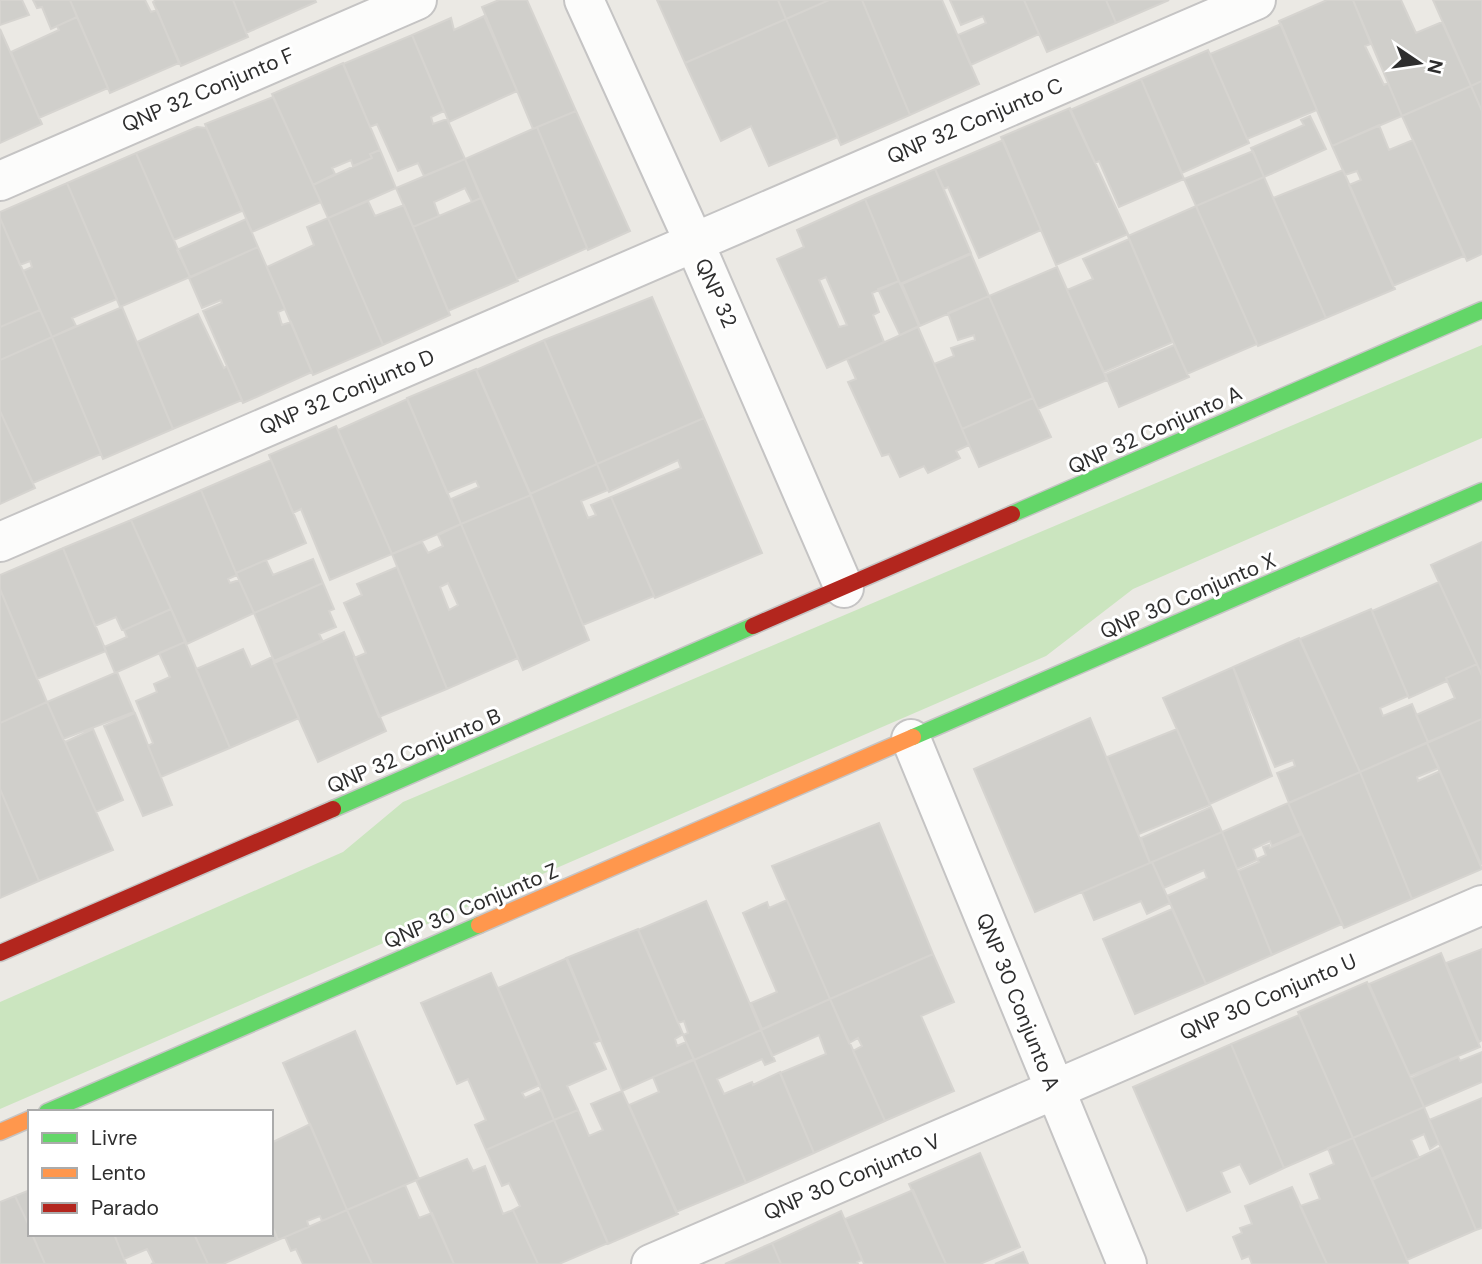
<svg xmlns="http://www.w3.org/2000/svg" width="1482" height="1264" viewBox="0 0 1482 1264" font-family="'DM Sans',sans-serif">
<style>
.green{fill:#cbe5bf}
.building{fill:#d0cfcb;stroke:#d6d4d0;stroke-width:2;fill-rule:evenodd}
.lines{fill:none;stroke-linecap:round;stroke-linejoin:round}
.street-casing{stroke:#c5c4c4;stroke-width:42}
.fast-casing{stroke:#c5c4c4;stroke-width:19}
.slow-casing{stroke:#c5c4c4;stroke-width:19}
.jam-casing{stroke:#c5c4c4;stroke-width:19}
.street{stroke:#fcfcfb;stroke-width:38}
.fast{stroke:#63d668;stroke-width:16}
.slow{stroke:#ff974d;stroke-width:16}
.jam{stroke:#b3261e;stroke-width:16}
.labels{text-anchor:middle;stroke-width:6;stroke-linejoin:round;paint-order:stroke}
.street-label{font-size:21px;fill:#2e2e2e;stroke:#fff}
</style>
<rect width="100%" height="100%" fill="#ebe9e4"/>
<path class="green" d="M1482,345V438L1133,589L1046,656L0,1109V1002L343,852L403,802Z"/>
<path class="building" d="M0,0H22L29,15L0,25Z
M33,0H70L77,17L51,29L42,7L37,8Z
M70,0H145L151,12L157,10L179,63L110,93Z
M156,0H233L248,37L181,66L153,2Z
M233,0H315L316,2L246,33Z
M499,0H527L576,111L533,129L482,7Z
M657,0H778L786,19L685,63Z
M778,0H829L786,19Z
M829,0H862L910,115L841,145L786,19Z
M862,0H942L979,84L910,115Z
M950,0H1024L1039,34L971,65L958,35L986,23L983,16L961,25Z
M1024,0H1106L1116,23L1047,52Z
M1106,0H1169L1116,23Z
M1327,0H1353L1371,44L1365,46L1384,85L1388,83L1402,116L1332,146L1279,21Z
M1353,0H1401L1416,33L1442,22L1471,86L1402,116Z
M1433,0H1482V81L1471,86Z
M484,16L517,91L449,122L412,35L451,18L454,30Z
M77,17L108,88L39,118L11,52L59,30L57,26Z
M786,19L838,137L769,166L751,126L721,141L685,63Z
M1281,24L1317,110L1247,139L1210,54Z
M0,29L42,124L0,143Z
M412,35L444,111L431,117L433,124L447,119L465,159L424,176L418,163L398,171L377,124L370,127L343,64Z
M1208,50L1249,143L1182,173L1141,79Z
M343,63L380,150L370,154L372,158L353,166L351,160L332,168L335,174L313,185L272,94Z
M1141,79L1184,179L1119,207L1099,161L1095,163L1070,110Z
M1482,81V111L1471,86Z
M1471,86L1482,111V254L1467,261L1402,116Z
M273,97L321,202L252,232L205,124Z
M1070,108L1128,234L1056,265L1001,137Z
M576,111L630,231L588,250L537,127Z
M1310,116L1326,149L1264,177L1251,148L1304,125L1301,120Z
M1379,125L1389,150L1413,140L1464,256L1393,286L1349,185L1361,180L1357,171L1345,175L1332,146Z
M197,127L206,128L208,131L242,211L174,240L136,153Z
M537,127L587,248L517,279L465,159Z
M1003,140L1041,230L979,258L948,187L944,189L935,169Z
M380,150L396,188L328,218L313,185L372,158L370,154Z
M1253,151L1264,177L1196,206L1184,179Z
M136,153L190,277L120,307L67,183Z
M465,159L481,198L472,202L465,188L434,202L439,216L413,227L396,188Z
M935,169L971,253L900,284L865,199Z
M1343,170L1395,289L1326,318L1273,198Z
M1264,177L1326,318L1258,346L1196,206Z
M67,183L117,299L72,318L76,326L52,337L23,271L32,267L30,261L20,265L0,218V212Z
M481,198L518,281L448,311L413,227Z
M865,199L899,281L872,293L879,312L873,315L884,342L827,368L777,259L804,247L797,230ZM826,277L847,325L839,327L819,280Z
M368,201L375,216L404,205L450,315L383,345L328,218Z
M1196,206L1257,344L1187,374L1128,236Z
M0,218L40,310L0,327Z
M328,218L383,345L313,375L267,267L314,245L307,227Z
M246,219L258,247L190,277L177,250Z
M1129,239L1173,342L1104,372L1067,290L1093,279L1083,259Z
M258,247L285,309L278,312L282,325L291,322L312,372L243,403L203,311L222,303L221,300L202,308L189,278Z
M971,254L989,296L920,326L902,284Z
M1057,267L1107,380L1038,409L989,296Z
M899,281L919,326L900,335L878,289Z
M989,296L1033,398L962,429L934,364L954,356L951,348L975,340L974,335L958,340L948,313Z
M652,297L704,418L597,464L544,340Z
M122,307L173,429L103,459L52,337Z
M40,310L52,337L0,360V327Z
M198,314L224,368L227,366L242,400L173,429L137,342Z
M918,327L969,445L956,451L960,458L928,473L924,466L900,477L889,454L882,456L848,382L856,379L847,359Z
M52,337L101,454L33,483L0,411V360Z
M544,340L597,464L530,494L476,370Z
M1174,345L1189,377L1119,407L1105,374Z
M476,369L531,495L461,524L451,499L479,487L476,481L447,493L407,398Z
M1033,398L1051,437L979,467L962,429Z
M407,399L461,524L392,554L338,430Z
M0,411L35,488L0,504Z
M704,418L762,553L655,598L611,497L681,468L678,460L609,492L597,464Z
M336,426L392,554L330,580L301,509L293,513L269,455Z
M271,460L306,543L236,573L201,490Z
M597,464L608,490L581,501L588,518L596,515L591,505L611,497L654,596L583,625L530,494Z
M201,490L236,573L237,575L228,579L230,583L239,580L254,613L187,644L131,520Z
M531,495L589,640L523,670L461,524Z
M131,520L171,609L124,630H122L116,617L95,626L63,548Z
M461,524L518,658L447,689L392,554L422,542L428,553L443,546L438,535ZM448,583L458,605L449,610L440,587Z
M1482,542V672L1481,673L1431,565Z
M63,548L106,651L37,679L0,589V575Z
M313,559L323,583L254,613L236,573L266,560L273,575Z
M397,567L447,689L379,717L354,658L366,653L344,603L362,595L357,584Z
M1439,582L1477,664L1446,678L1447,681L1409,698L1372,611Z
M323,583L334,609L329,611L336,627L319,634L322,640L274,661L254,613Z
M0,589L47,702L0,723Z
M171,609L185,642L115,673L104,647L127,637L124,630Z
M1371,609L1408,696L1380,708L1383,716L1412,704L1428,742L1360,772L1300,639Z
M344,632L386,731L318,762L274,663Z
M1299,638L1360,772L1289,803L1277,773L1295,766L1293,760L1275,767L1233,667Z
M185,642L230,748L161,777L148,746L153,743L136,701L157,692L154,684L170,677L159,653Z
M243,649L251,667L272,657L299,718L230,748L196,669Z
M1477,664L1482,676V719L1428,742L1416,715L1455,698L1446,678Z
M1233,667L1272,776L1210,804L1163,698Z
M117,672L134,712L63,739L47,702Z
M47,702L113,850L39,881L0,789V723Z
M135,713L172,805L143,816L104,726Z
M1090,718L1150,863L1035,912L974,769Z
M1482,719V863L1481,864L1427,743Z
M93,729L123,800L96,812L65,742Z
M1177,729L1210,805L1139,834L1107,757Z
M1427,743L1439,768L1417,777L1418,781L1440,771L1482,869L1412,899L1360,772Z
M1360,772L1412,899L1344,928L1288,803Z
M0,789L39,881L0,898Z
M1288,803L1301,833L1272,846L1270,841L1253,849L1257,860L1237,869L1222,832Z
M1211,807L1222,832L1150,863L1141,838Z
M879,823L933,954L830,999L772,866Z
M1222,832L1272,955L1206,984L1167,896L1207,878L1204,870L1164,888L1152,862Z
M1302,834L1342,924L1272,955L1238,871L1259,862L1257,859L1266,855L1263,847L1269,845L1270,848Z
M1152,862L1170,903L1147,914L1141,901L1094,920L1082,892Z
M787,900L830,999L762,1029L751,1003L777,992L743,913L767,902L769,908Z
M706,901L761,1030L694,1060L683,1035L688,1033L684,1021L678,1023L638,930Z
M1172,909L1206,984L1135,1014L1103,939Z
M638,929L683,1034L675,1039L677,1046L686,1042L694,1059L622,1091L566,958Z
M1482,949V1040L1479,1042L1446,963Z
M1441,953L1480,1047L1410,1076L1369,984Z
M933,954L954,1002L921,1016L954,1091L885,1121L853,1051L862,1046L858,1038L849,1043L830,999Z
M567,958L601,1040L594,1043L606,1069L567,1086L578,1110L554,1120L498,988Z
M491,973L540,1085L522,1093L525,1098L542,1090L554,1120L486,1150L475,1125L486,1120L468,1079L457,1084L421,1003Z
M1367,982L1424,1107L1353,1138L1298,1012Z
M830,999L885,1121L814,1153L780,1073L826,1054L819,1035L772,1056L761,1030Z
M1299,1015L1353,1138L1284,1168L1231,1044Z
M761,1030L775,1061L765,1065L762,1059L717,1079L724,1094L752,1082L753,1085L780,1072L814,1153L746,1183L694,1060Z
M355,1031L419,1179L347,1210L283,1063Z
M1231,1044L1284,1168L1250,1184L1240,1164L1221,1172L1230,1192L1187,1211L1133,1087Z
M1482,1052V1082L1424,1107L1411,1078L1458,1057L1460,1061Z
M694,1060L746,1183L676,1212L629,1105L659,1092L653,1077Z
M622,1091L678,1214L608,1244L554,1120L578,1110L589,1136L603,1130L591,1104Z
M1482,1098V1228L1476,1230L1429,1120Z
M1424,1107L1439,1143L1430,1149L1424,1134L1411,1140L1419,1158L1371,1179L1353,1138Z
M554,1120L608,1243L559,1264H538L513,1210L520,1206L509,1183L502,1186L486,1150Z
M310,1124L347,1210L322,1221L320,1216L307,1221L309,1227L278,1240L271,1223V1143Z
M1353,1138L1404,1253L1408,1263L1406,1264H1327L1300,1206L1320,1199L1310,1174L1334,1164L1328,1148Z
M1441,1147L1476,1230L1407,1260L1372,1180Z
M980,1153L1020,1247L980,1264H946L909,1184Z
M467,1159L473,1171L485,1166L503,1214L513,1210L538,1264H454L416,1180Z
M405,1185L419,1218L432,1213L454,1264H372L347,1210Z
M1292,1187L1327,1264H1252L1249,1256L1242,1259L1233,1237L1242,1233L1240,1228L1252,1224L1245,1206Z
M30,1190V1228L15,1196Z
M913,1190L946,1264H864L845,1219Z
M15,1196L30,1228V1234H32L45,1264H0V1202Z
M347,1210L372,1264H303L296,1249L291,1251L285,1237Z
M841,1211L862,1260L857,1262L858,1264H781L772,1243Z
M271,1223L278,1240L223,1264H208L194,1234H271Z
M32,1234H114L126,1264H45Z
M114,1234H194L208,1264H151L154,1263L147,1249L124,1259Z
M772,1243L781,1264H725Z
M1023,1252L1028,1264H995Z"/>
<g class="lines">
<g class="street-casing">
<path id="street" d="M584,0L694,242L844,588
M0,181L417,0
M0,542L1256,0
M911,739L1127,1264
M651,1264L1482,905"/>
</g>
<g class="fast-casing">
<path id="fast" d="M1012,514L1482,310
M913,737L1482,491
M333,809L753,626
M47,1112L479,925"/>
</g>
<g class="slow-casing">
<path id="slow" d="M479,925L913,737
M0,1132L30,1119"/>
</g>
<g class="jam-casing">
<path id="jam" d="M753,626L1012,514
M0,953L333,809"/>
</g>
<use href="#street" class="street"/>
<use href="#fast" class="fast"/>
<use href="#slow" class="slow"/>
<use href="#jam" class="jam"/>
</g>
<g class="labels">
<g class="street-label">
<text transform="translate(208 90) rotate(-23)" y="7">QNP 32 Conjunto F</text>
<text transform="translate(975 121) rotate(-23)" y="7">QNP 32 Conjunto C</text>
<text transform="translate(716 293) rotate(66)" y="7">QNP 32</text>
<text transform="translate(347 392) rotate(-23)" y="7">QNP 32 Conjunto D</text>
<text transform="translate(1155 430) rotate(-24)" y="7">QNP 32 Conjunto A</text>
<text transform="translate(1188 596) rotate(-23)" y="7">QNP 30 Conjunto X</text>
<text transform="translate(414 751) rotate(-23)" y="7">QNP 32 Conjunto B</text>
<text transform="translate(471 906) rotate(-23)" y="7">QNP 30 Conjunto Z</text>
<text transform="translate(1268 997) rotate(-23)" y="7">QNP 30 Conjunto U</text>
<text transform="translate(1018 1002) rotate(68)" y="7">QNP 30 Conjunto A</text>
<text transform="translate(852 1177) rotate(-23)" y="7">QNP 30 Conjunto V</text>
</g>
</g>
<rect x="28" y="1110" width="245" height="126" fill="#ffffff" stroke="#ababab" stroke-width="2"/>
<rect x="42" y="1133" width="35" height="10" fill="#63d668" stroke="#ababab" stroke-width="2"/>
<text x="91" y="1145" font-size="21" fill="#2e2e2e">Livre</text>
<rect x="42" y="1168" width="35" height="10" fill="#ff974d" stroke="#ababab" stroke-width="2"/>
<text x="91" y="1180" font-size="21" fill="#2e2e2e">Lento</text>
<rect x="42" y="1203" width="35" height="10" fill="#b3261e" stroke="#ababab" stroke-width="2"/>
<text x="91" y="1215" font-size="21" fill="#2e2e2e">Parado</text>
<g transform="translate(1419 63) rotate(103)" stroke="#ffffff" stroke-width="5" paint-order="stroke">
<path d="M0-5L12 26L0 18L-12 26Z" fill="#2e2e2e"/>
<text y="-10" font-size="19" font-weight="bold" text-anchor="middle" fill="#2e2e2e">N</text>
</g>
</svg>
